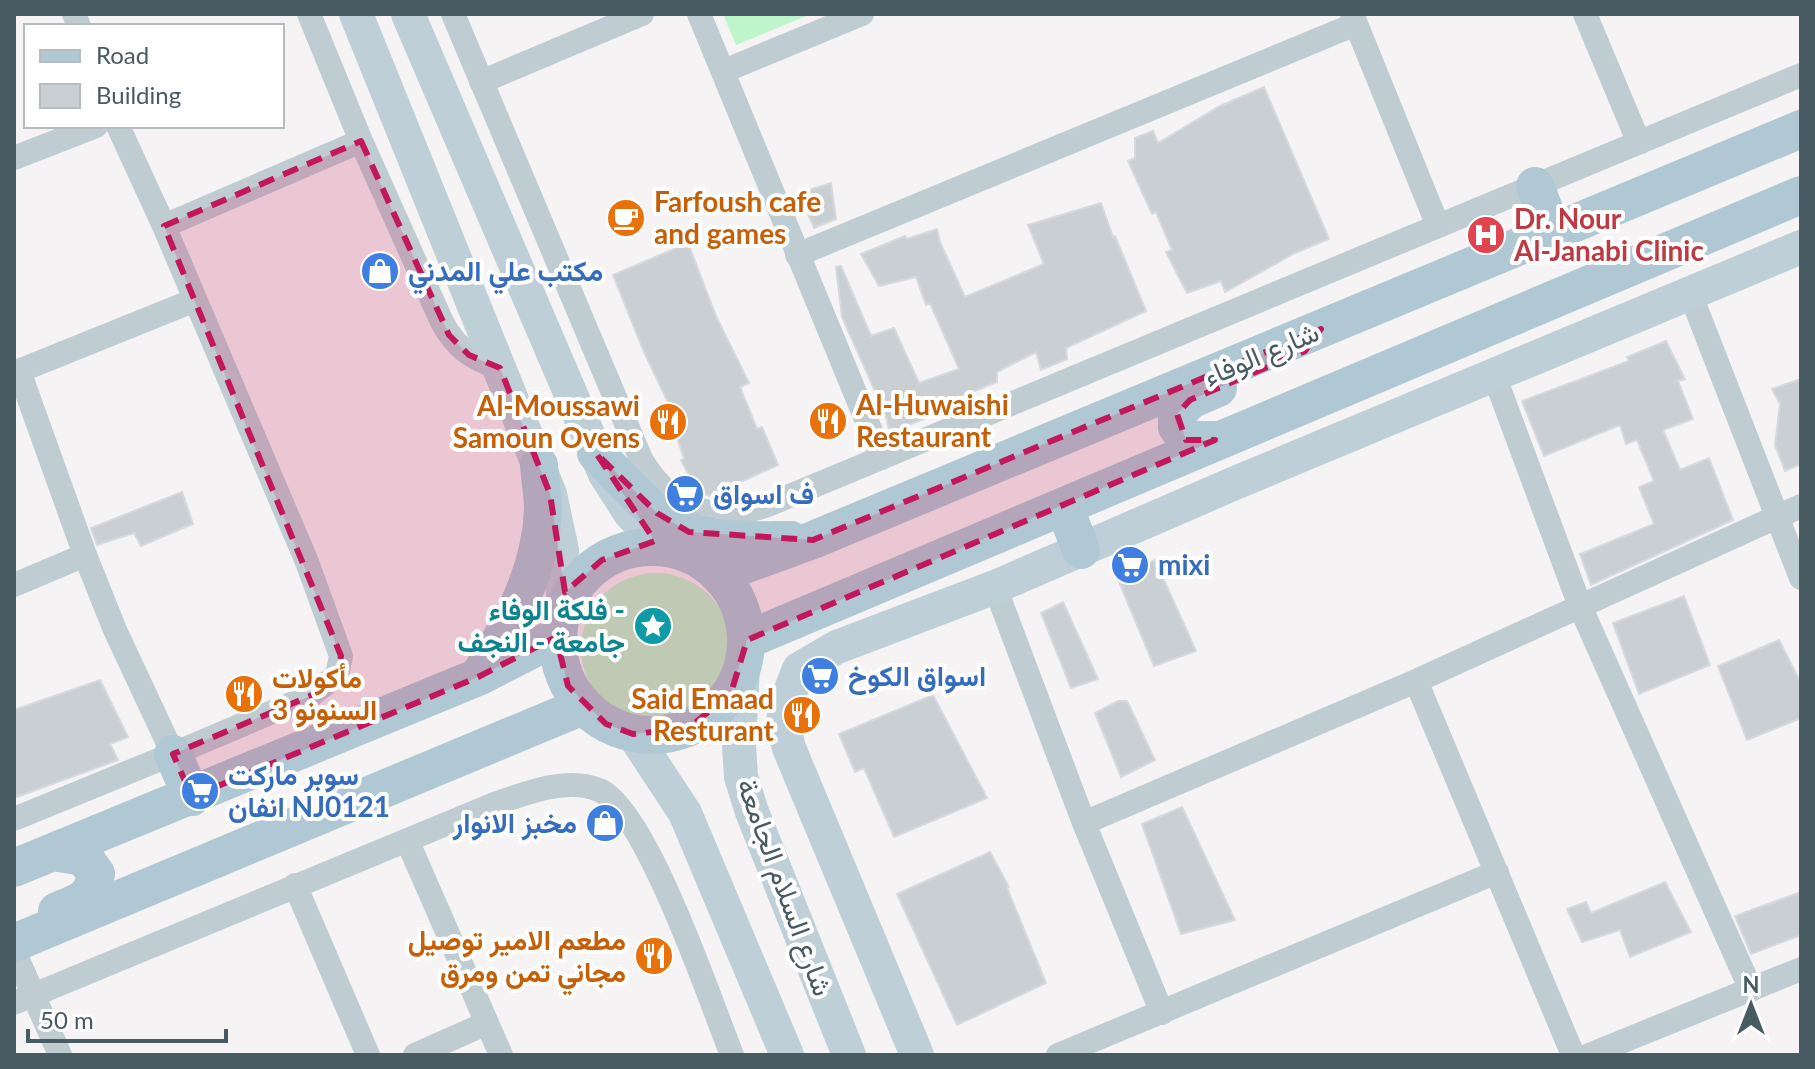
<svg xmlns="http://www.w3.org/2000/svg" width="1815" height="1069" viewBox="0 0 1815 1069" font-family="Lato,Vazirmatn,sans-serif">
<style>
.green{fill:#bff5ca}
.building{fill:#c9cfd3;stroke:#d6dade;stroke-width:2}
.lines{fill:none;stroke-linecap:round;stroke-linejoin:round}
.street{stroke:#bfcdd3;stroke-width:24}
.secondary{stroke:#bfcfd8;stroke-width:34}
.primary{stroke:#b0c8d3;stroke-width:38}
.marked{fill:#c2185b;fill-opacity:0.2;stroke:#c2185b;stroke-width:6;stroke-dasharray:16 10;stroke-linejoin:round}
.labels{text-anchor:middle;stroke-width:8;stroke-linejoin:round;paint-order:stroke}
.food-label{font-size:28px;font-weight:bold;fill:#c56008;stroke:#fff;text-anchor:start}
.health-label{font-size:28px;font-weight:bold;fill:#be3a42;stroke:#fff;text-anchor:start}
.shop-label{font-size:28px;font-weight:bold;fill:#366cbe;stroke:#fff;text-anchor:start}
.street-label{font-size:28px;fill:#485b63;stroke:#fff}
.culture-label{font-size:28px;font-weight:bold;fill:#0d838f;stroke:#fff;text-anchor:end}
</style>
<rect width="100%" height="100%" fill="#f5f3f3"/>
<path class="green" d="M723,14H811L736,45Z
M581 648a75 75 0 1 1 150 0a75 75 0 1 1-150 0Z"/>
<path class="building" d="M1264,87L1329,239L1295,253L1225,292L1221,281L1187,293L1166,252L1172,250L1156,212L1152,214L1128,161L1135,158V138L1153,131L1158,143L1220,106Z
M831,183L836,219L814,228L799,193Z
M1101,203L1113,237L1115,236L1146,311L1066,348L1067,359L1041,370L1036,352L997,372V382L957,398L960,404L890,433L885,414L842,317L836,267L841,266L871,336L894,328L919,383L959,369L930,303L926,305L916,277L879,286L861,254L905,236L907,239L937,229L940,242L965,297L1044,264L1028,225Z
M688,243L716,316L749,383L740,387L757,429L762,427L778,465L710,496L698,493L681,460L684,459L671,419L675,417L644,352L613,275Z
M1666,341L1685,379L1678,381L1693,419L1663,430L1680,470L1709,458L1733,520L1591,585L1580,554L1654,524L1639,487L1654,481L1637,440L1626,444L1620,425L1544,456L1522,401L1629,361L1627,357Z
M1801,379V464L1785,471L1775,445L1780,404L1772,389Z
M182,492L193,524L141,546L134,533L97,545L91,528Z
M1155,560L1196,651L1154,666L1117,577Z
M1684,596L1710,665L1639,694L1613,623Z
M1063,602L1098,679L1071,688L1041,613Z
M1779,640L1801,683V718L1747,740L1718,666Z
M100,680L128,737L110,744L118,760L14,798V710Z
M933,695L987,798L894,837L864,768L855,772L839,734Z
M1118,701H1127L1155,760L1121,777L1095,713Z
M1182,807L1235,920L1181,934L1142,824Z
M990,852L1009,887L1007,888L1046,983L957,1025L897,894Z
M1665,882L1691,932L1630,957L1620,930L1582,942L1567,909L1586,902L1591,913Z
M1801,892V935L1751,954L1735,916Z"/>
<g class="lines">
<path class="street" d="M74,14L79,26
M309,14L361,141L442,322C455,347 473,360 500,368
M453,14L641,459C671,510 713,524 768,505L1801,75
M699,14L882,458
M1352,14L1438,226
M1585,14L1639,143
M724,71L862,14
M481,82L642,14
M14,158L96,126
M164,226L361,141
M797,255L1356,24
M1690,293L1801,578
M19,371L85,555L115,630L173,754L310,696L337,675L341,656L307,562L164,226L118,126
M14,373L195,300
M1494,375L1580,606L1751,990
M14,585L85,555
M995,587L1084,823L1162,1013
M1416,681L1573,1055
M14,819L173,754
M1084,823L1416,681L1801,506
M407,840L501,1055
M295,885L368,1055
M14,951L60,1055
M14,1003L492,805C523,794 567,776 599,790C646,809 711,1003 732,1055
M415,1055L487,1023
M1058,1055L1497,872
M1589,1055L1801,969"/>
<path class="secondary" d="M356,14L550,494L562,550L563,607
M408,14L605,474L630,513L662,547
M743,667L739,745L741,777L752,812L849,1055
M633,734L685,813L787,1055
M917,1055L789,748L783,723L785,705L799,669L837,647L995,587L1235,483L1801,247"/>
<path class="primary" d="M1535,186L1553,232
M1215,440H1186L1177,427V414L1190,400L1218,388
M596,453C621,478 657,522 691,532C722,542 759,540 791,540
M1064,506L1081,550
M558 641a94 94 0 1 1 188 0a94 94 0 1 1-188 0Z
M719,574L813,540L1801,129
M747,640L1801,195
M479,676C511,624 541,572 543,509C543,495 540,480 539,465
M173,754L192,797
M53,852L84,857L96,874C92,900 79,902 57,911
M14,868L478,677L556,637
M14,943L583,706"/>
</g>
<path class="marked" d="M361,141L449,335L469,355L500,368L550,494L565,592L602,560L655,541L596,453L657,513L689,532L813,540L1321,329L1305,351L1190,400L1177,414L1186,440H1215L747,640L731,693L689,728L633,734L606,724L568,686L556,637L478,677L192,797L173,754L310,696L337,675L341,656L164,226Z"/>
<defs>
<g id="cafe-disc" transform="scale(2)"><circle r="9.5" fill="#e8710a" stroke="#fff"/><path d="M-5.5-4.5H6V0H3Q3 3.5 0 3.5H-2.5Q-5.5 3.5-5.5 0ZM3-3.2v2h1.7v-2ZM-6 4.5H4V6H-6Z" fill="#fff"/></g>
<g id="hospital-disc" transform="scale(2)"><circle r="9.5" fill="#e0444e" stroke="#fff"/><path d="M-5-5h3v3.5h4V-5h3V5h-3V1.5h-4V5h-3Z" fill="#fff"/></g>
<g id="shop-disc" transform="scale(2)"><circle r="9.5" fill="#3f7fe0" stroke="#fff"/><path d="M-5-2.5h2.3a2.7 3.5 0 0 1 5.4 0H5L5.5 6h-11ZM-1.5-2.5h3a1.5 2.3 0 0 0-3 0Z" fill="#fff"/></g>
<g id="restaurant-disc" transform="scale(2)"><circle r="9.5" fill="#e8710a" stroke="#fff"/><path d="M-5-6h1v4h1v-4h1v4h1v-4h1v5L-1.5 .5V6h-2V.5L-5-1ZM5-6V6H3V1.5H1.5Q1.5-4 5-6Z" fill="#fff"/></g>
<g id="supermarket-disc" transform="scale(2)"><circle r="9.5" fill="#3f7fe0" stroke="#fff"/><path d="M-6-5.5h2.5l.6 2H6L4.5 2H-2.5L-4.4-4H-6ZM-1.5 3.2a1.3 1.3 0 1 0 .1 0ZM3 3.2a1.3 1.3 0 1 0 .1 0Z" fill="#fff"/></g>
<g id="sight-disc" transform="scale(2)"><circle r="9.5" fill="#0f9aa8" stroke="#fff"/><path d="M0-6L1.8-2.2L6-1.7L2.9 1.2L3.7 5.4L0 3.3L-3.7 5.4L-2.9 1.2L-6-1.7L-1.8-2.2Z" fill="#fff"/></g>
</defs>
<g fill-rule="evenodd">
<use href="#cafe-disc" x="626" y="218"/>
<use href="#hospital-disc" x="1486" y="235"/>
<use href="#shop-disc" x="380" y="271"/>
<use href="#restaurant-disc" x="828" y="421"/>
<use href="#restaurant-disc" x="668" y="422"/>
<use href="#supermarket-disc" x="685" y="494"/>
<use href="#supermarket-disc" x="1130" y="565"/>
<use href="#sight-disc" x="653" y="626"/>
<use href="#supermarket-disc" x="820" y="676"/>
<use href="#restaurant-disc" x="244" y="694"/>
<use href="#restaurant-disc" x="802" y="715"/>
<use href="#supermarket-disc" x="200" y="791"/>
<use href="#shop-disc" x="605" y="823"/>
<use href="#restaurant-disc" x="654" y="956"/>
</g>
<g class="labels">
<g class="food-label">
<text x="654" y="212">Farfoush cafe<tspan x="654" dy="32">and games</tspan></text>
<text x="856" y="415">Al-Huwaishi<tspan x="856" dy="32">Restaurant</tspan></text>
<text x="640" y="416" text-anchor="end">Al-Moussawi<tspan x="640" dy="32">Samoun Ovens</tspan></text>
<text x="272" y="688">مأكولات<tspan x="272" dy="32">السنونو 3</tspan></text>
<text x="774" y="709" text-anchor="end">Said Emaad<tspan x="774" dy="32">Resturant</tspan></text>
<text x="626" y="950" text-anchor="end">مطعم الامير توصيل<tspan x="626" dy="32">مجاني تمن ومرق</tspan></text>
</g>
<g class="health-label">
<text x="1514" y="229">Dr. Nour<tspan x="1514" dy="32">Al-Janabi Clinic</tspan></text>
</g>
<g class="shop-label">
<text x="408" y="281">مكتب علي المدني</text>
<text x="713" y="504">ف اسواق</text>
<text x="1158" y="575">mixi</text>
<text x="848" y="686">اسواق الكوخ</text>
<text x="228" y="785">سوبر ماركت<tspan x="228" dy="32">انفان NJ0121</tspan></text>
<text x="577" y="833" text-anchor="end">مخبز الانوار</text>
</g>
<g class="street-label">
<text transform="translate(1261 354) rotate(-23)" y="10">شارع الوفاء</text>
<text transform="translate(785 887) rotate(70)" y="10">شارع السلام الجامعة</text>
</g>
<g class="culture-label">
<text x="625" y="620">فلكة الوفاء -<tspan x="625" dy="32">جامعة - النجف</tspan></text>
</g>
</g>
<rect width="1815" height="1069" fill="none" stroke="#485b63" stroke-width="32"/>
<rect x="24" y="24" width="260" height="104" fill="#ffffff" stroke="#b6bdc1" stroke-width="2"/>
<rect x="40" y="50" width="40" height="12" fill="#b0c8d3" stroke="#b6bdc1" stroke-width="2"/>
<text x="96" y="64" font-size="24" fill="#485b63">Road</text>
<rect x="40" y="84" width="40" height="24" fill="#c9cfd3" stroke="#b6bdc1" stroke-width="2"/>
<text x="96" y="104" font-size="24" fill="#485b63">Building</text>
<g transform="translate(1751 1005)" stroke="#ffffff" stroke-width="6" paint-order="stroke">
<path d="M0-6L14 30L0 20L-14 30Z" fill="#485b63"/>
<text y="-12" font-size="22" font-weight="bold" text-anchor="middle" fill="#485b63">N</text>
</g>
<path d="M28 1029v12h198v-12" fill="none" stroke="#485b63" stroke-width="4"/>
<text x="40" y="1029" font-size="24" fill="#485b63" stroke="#ffffff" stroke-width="6" paint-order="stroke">50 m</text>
</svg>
